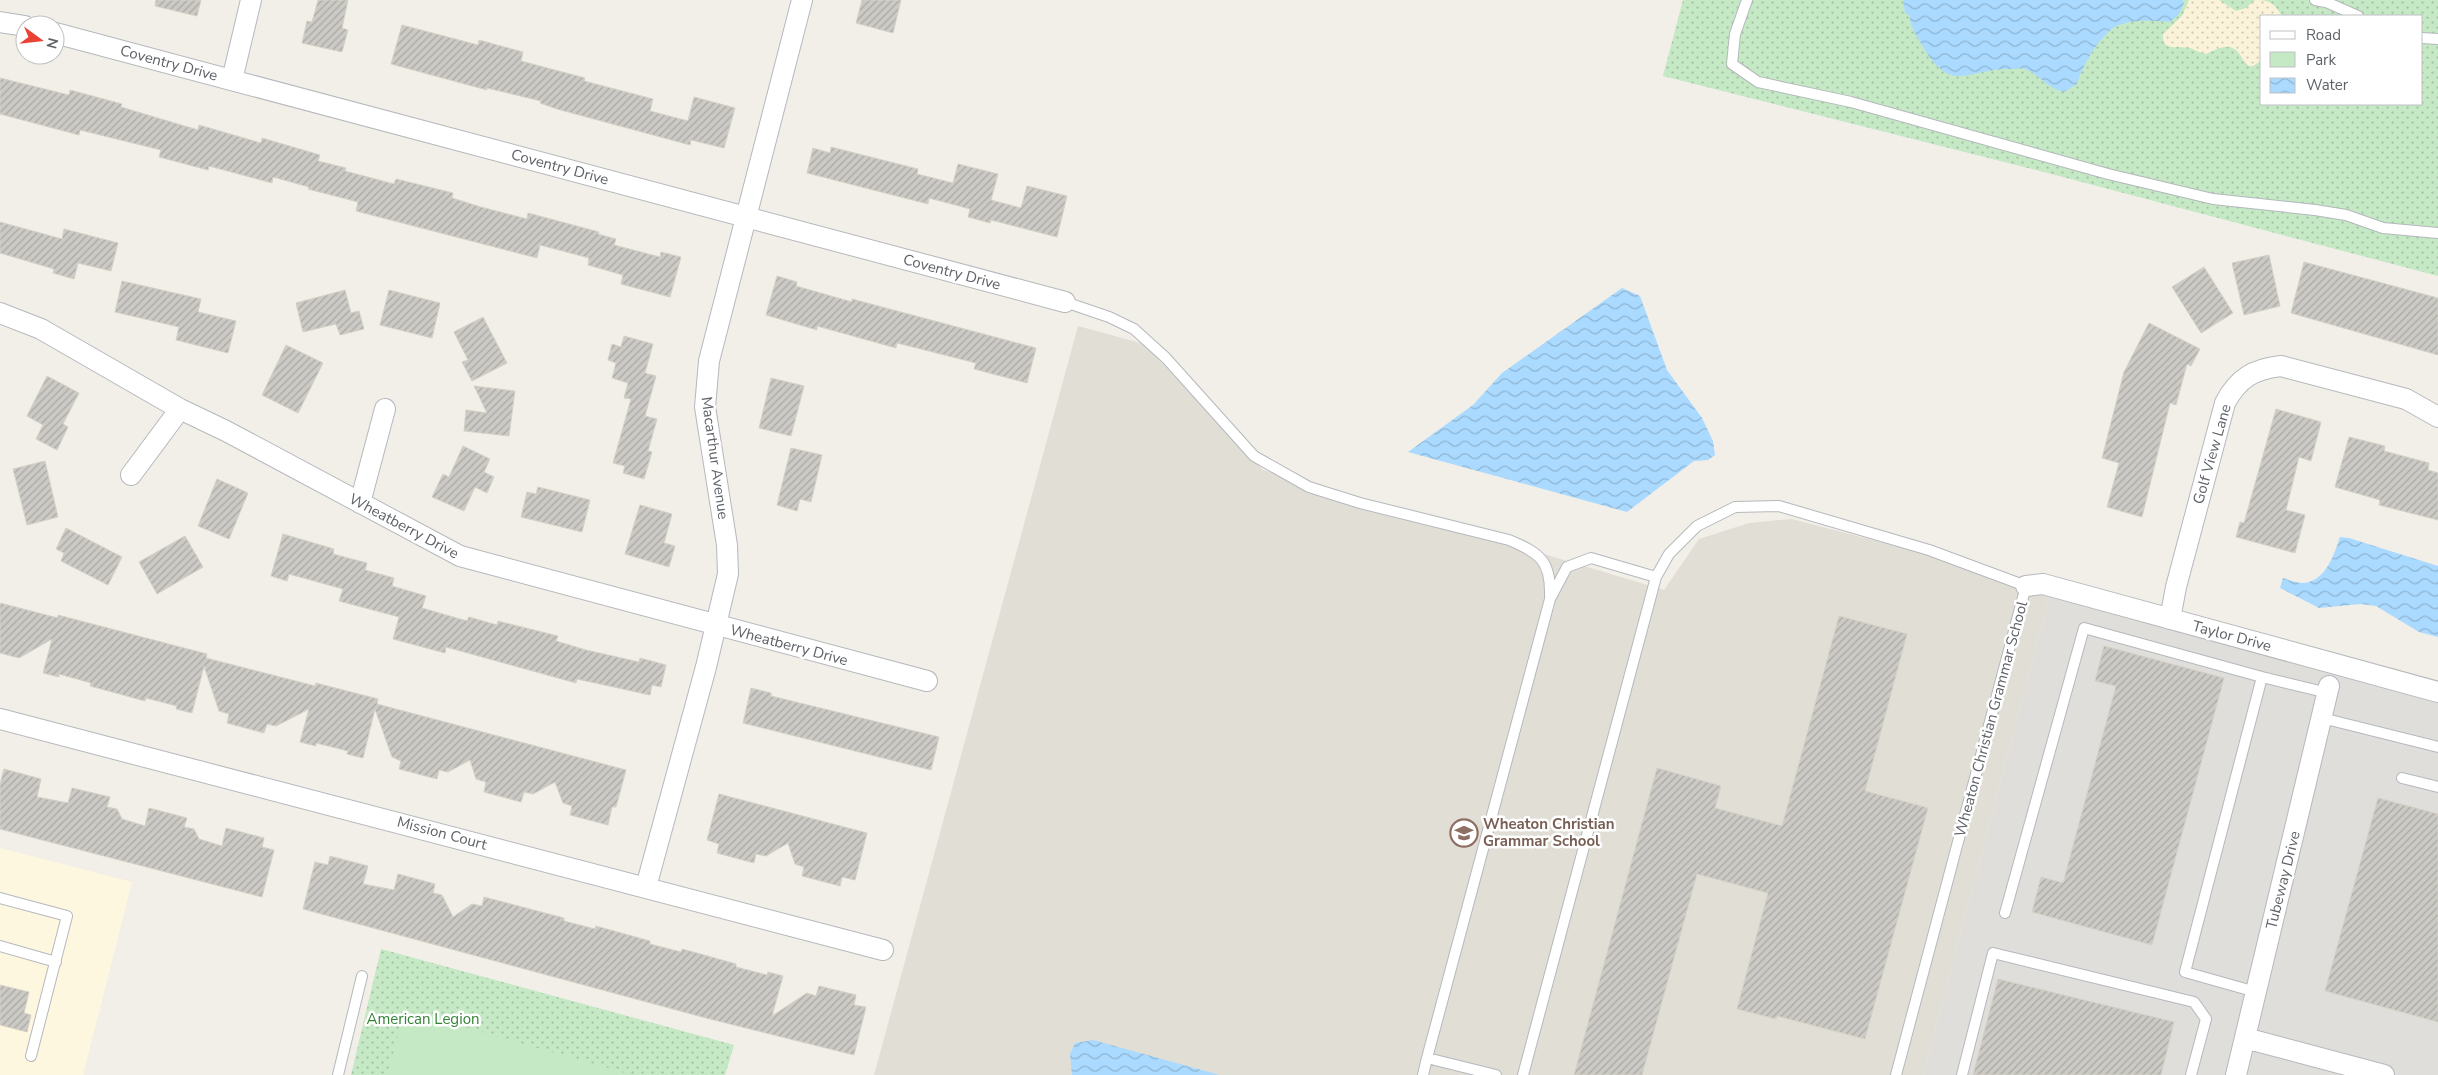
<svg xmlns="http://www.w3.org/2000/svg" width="2438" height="1075" viewBox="0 0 2438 1075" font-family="'Nunito Sans',sans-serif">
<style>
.commercial{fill:#fef7e0}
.industrial{fill:#e0deda}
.education{fill:#e1ded6}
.green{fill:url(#green-dots);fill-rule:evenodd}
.sand{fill:url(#sand-dots)}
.pitch{fill:#c5e8c5}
.water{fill:url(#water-waves)}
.building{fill:url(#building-hatch);stroke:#d6d1c6}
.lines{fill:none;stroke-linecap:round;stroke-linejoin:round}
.service-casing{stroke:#b5b8bc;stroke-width:12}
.minor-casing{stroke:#b5b8bc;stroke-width:22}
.service{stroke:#fff;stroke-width:10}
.minor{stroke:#fff;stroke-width:20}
.labels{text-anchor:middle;stroke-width:5;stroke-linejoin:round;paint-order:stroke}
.street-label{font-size:15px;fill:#5f6368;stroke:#fff}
.education-label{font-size:15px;font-weight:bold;fill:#785e54;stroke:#fff;text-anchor:start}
.park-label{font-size:15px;fill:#348238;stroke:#fff}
</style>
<defs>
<pattern id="green-dots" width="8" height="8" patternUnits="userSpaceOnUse" patternTransform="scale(1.25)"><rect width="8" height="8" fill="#c5e8c5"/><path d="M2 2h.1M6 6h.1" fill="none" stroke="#a3c0a4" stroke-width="1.8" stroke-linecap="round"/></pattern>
<pattern id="sand-dots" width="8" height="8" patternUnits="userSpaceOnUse" patternTransform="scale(1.25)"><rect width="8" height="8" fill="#fbf3d9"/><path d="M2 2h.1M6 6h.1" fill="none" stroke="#cec8b4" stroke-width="1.8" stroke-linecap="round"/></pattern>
<pattern id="water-waves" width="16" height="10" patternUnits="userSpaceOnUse" patternTransform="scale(1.25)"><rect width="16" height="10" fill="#aadaff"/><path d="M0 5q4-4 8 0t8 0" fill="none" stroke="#8eb4d2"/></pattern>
<pattern id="building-hatch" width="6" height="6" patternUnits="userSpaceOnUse" patternTransform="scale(1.25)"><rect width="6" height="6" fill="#cccac5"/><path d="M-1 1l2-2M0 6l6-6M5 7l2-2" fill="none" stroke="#a9a8a4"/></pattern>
</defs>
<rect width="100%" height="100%" fill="#f1efe8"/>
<path class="commercial" d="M0,848L132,882L83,1075H0Z"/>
<path class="industrial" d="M2052,587L2438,698V1075H1923Z"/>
<path class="education" d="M1078,326L1144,344L1263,470L1664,590L1699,539L1749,523L1792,519L2052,587L1923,1075H874Z"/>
<path class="green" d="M1683,0H2438V276L2044,172L1663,76ZM2262,16H2422V104H2262Z
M381,949L734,1045L725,1075H351Z"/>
<path class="sand" d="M2189,0H2219L2236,11L2246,8L2255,0C2270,0 2274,3 2282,16H2262V60L2253,66H2249C2244,62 2242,58 2239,53C2229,41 2217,49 2206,54C2200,53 2196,50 2190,48C2179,45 2162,53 2163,34L2182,16Z"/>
<path class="pitch" d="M405,1010L632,1075H387Z"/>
<path class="water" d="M1903,0H2182L2184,3L2179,14L2170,22C2155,21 2134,19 2119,25C2101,32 2082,66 2077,84L2064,92C2047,88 2039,74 2025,69C2021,68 2014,69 2009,69C1967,69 1952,95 1923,47C1918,38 1909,26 1910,16L1905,13Z
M1622,288L1640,296L1667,370L1702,418L1713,441L1715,455L1708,460L1694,461L1627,512L1408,452L1473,405L1502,373Z
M2340,537L2349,538L2438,566V637L2419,632L2376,606L2361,604L2319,608L2280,588L2283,578C2289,580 2296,583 2302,583C2325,583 2334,555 2340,537Z
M1093,1040L1220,1075H1072L1070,1054L1075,1043Z"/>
<path class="building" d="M156,0H201L197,16L155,6Z
M318,0H348L342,28L348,30L342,52L302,43L307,21L312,22Z
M862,0H901L893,33L856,23Z
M402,25L478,45L479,40L523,52L521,61L585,78L584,81L653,99L650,111L688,121L694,97L735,108L724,148L691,140L690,145L557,109L540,103L541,101L487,88V90L391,64Z
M0,78L69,95L70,90L122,104L121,107L198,130L199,125L261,143L262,138L320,155L318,161L346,168L345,171L394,184L396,179L433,188L453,193L452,198L481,207L527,219L528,213L599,232L598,234L616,239L614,245L660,257L661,252L681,257L670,297L621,284L623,275L588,265L589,258L540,245L537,258L356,211L358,202L308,189L309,187L273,177L272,183L209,166L208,170L159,157L161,150L80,130L79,135L0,114Z
M831,147L918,169L917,174L953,183L958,164L998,174L991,200L1021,208L1027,186L1067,196L1057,237L991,220L990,223L968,217L970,209L929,198L928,204L807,173L813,148L830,153Z
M0,222L62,239L64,229L118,243L111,271L78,263L74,279L53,273L54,269L0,253Z
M2269,255L2280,306L2244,315L2232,263Z
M2304,262L2438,298V355L2291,313Z
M2204,267L2233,313L2201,333L2172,287Z
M777,276L797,282L796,286L852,302V299L1036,348L1027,383L974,369L976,363L897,343L896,348L817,326V330L766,315Z
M122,281L201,299L198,312L236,321L228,353L176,340L179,327L115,312Z
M345,290L351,313L359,311L364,329L340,335L336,324L303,332L296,303Z
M389,290L440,303L432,338L380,325Z
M483,317L507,363L472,381L462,362L468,360L454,332Z
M2149,323L2200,349L2191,366L2187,364L2176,405L2170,403L2142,517L2107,507L2119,463L2102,458L2124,372Z
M624,336L653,344L645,373L656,376L645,416L657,419L648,451L652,452L644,479L623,473L625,466L613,463L631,399L624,398L628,383L612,378L616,363L608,360L612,344L621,347Z
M286,345L323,363L298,413L262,395Z
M47,376L79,393L63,424L68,427L57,450L36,439L43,425L27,416Z
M771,378L804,386L791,436L759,428Z
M474,386L515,391L509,436L464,431L466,410L487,413Z
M2276,409L2321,422L2311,461L2299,457L2286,510L2305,515L2295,553L2236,537L2240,522L2244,523Z
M2349,437L2385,446L2384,451L2429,463L2428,470L2438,473V520L2379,505L2380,500L2335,487Z
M463,446L490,459L484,472L494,477L487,493L475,487L464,511L432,497L443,474L449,477Z
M791,448L822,455L811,502L800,499L797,511L777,505Z
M45,461L58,517L27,525L13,469Z
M217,479L248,493L229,539L198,526Z
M538,487L590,500L582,532L521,517L527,492L536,494Z
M640,505L672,514L664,543L675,546L669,567L625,554Z
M66,528L122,557L108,585L61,561L64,553L56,549Z
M283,534L334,549L333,554L367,563L365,570L394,578L392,586L426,596L422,608L467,621L469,617L497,625L498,621L558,636L556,641L586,650L639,662L640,658L666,665L661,687L652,685L650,695L577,679L576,683L446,647L445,653L393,639L399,617L339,601L343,589L289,574L287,581L271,576Z
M185,536L203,567L157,594L139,562Z
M0,603L58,618V615L207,654L206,658L315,686L316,683L378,699L377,704L626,770L616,807H612L608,825L570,815L572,806L563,803L555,782L533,794L524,792L521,802L484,792L486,782L476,779L470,760L448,772L439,770L437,779L399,769L401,761L392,757L375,709L363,758L347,754L348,751L316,743V746L300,742L309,709L276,726L267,724L264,733L227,723L229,714L219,711L204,666L192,713L176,709L177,706L146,698L145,701L90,686L91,683L59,674V677L43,673L52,639L19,658L0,653Z
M1839,616L1907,634L1865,791L1928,808L1865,1039L1777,1016L1776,1019L1737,1009L1768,893L1697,874L1642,1075H1574L1657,768L1721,786L1715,808L1782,826Z
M2104,646L2224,678L2152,945L2032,912L2041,877L2063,883L2116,686L2095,681Z
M751,688L771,693V696L939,737L931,770L743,723Z
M4,769L41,779L37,797L68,803L72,788L110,797L107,807L117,809L122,819L145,826L149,808L187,818L184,827L194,829L199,839L222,846L226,828L264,838L262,847L274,850L262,897L0,829V784Z
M719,794L867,833L855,880L842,877L840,886L802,876L804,867L795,864L788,843L766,856L756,854L754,863L717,853L719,844L707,840Z
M2378,798L2438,814V1022L2325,991Z
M330,856L368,866L363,884L394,890L398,874L435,884L433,893L442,895L453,917L472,904L482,906L484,897L564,918V921L595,929L596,926L650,941V944L681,952L682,949L697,953L736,964V967L767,975L768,972L783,976L772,1016L807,993L816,996L819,986L856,995L854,1005L866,1007L854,1055L706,1018L303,909L315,862L328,865Z
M1998,979L2174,1022L2161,1075H1973Z
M0,985L29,992L24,1013L31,1015L27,1032L0,1025Z"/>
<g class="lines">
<g class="service-casing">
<path id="service" d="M1747,0L1735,34L1732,64L1758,82L1851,102L2108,174L2213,199L2315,210L2346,215L2383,228L2438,233
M2315,0L2326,2L2358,16
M2422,38L2438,39
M1065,302L1109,317L1134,329L1166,358L1254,456L1309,487L1360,503L1509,540C1540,553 1551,561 1550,596
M2322,718L2438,747
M2402,778L2438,787
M0,898L67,916L31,1056
M2005,913L2084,628L2262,677
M0,946L56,962
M2256,992L2185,972L2262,677L2328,693
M338,1075L362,976
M1423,1075L1427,1058
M1496,1075L1427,1058L1550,599L1567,567L1591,558L1656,577
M1523,1075L1656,577L1669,554L1697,526L1735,507L1779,506L1929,550L2026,586L1896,1075
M1962,1075L1993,953L2194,1002L2206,1019L2191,1075"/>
</g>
<g class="minor-casing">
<path id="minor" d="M0,22L25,26
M55,33L1065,302
M232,80L251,0
M0,313L41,329L180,409L226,431L460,556L927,681
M131,475L180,409
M360,503L385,409
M2026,586L2043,584L2438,692
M2170,619L2176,587L2225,403C2238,378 2254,369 2281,366L2406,399L2438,417
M0,719L883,950
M646,887L706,667L728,574L727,545L705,407L709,361L802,0
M2245,1038L2384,1075
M2236,1075L2329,686"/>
</g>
<use href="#service" class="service"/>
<use href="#minor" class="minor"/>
</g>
<defs>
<g id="school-ring" transform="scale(1.4375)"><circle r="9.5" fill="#fff" stroke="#8d6e63" stroke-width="1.5"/><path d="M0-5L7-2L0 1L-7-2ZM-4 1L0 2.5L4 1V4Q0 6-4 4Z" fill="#8d6e63"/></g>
</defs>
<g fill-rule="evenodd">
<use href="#school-ring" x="1464" y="833"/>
</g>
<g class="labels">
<g class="street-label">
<text transform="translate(169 63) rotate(15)" y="5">Coventry Drive</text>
<text transform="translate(560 167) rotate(15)" y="5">Coventry Drive</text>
<text transform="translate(952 272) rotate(15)" y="5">Coventry Drive</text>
<text transform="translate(2212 454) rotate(-74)" y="5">Golf View Lane</text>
<text transform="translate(715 458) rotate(82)" y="5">Macarthur Avenue</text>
<text transform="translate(404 526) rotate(28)" y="5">Wheatberry Drive</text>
<text transform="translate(2232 636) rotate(15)" y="5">Taylor Drive</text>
<text transform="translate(789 645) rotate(15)" y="5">Wheatberry Drive</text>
<text transform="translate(1991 719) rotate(-75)" y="5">Wheaton Christian Grammar School</text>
<text transform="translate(442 833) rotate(15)" y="5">Mission Court</text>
<text transform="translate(2283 880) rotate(-76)" y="5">Tubeway Drive</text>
</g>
<g class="education-label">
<text x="1483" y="829">Wheaton Christian<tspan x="1483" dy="17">Grammar School</tspan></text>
</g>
<g class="park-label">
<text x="423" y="1024">American Legion</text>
</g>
</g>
<rect x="2260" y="15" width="162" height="90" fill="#ffffff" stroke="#bfc1c3"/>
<rect x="2270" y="31" width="25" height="8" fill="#ffffff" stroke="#bfc1c3"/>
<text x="2306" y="40" font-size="15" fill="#5f6368">Road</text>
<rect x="2270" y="52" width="25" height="15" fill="#c5e8c5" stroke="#bfc1c3"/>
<text x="2306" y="65" font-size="15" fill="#5f6368">Park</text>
<rect x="2270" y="78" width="25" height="15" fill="url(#water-waves)" stroke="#bfc1c3"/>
<text x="2306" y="90" font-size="15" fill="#5f6368">Water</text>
<g transform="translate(40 40) rotate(105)"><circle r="24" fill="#ffffff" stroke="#bfc1c3"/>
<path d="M0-4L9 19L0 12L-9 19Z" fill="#ea4335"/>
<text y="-8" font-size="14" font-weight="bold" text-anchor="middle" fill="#5f6368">N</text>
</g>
</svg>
